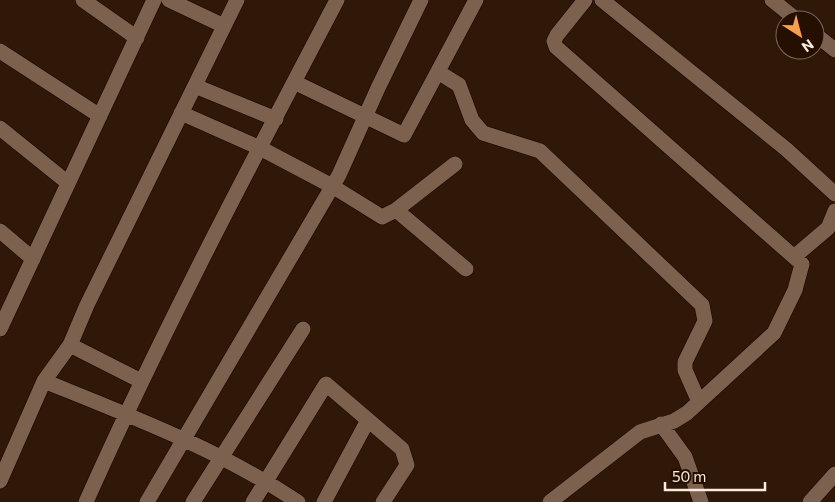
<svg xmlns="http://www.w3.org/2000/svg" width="835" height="502" viewBox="0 0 835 502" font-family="Commissioner,sans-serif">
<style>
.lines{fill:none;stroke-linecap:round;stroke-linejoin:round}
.minor-casing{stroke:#160300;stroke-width:16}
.minor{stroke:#7d614f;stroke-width:15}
</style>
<rect width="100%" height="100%" fill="#2f1807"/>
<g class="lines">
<g class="minor-casing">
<path id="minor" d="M83,0L137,38
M169,0L224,26
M602,0L786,149L835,194
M772,0L797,20
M815,34L835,50
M0,51L100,116
M438,72L459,85L472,120L483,133L540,151L702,305L705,321L685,362V370L699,402
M294,82L404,135L476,0
M195,86L276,119
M181,113L260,148L332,186L382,217L396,210L455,164
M0,128L68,183
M396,210L466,269
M0,231L33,259
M794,257L828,228L835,211
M0,329L154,0
M70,345L141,381
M44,381C133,417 218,449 298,502
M661,424L685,457L701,502
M0,481L44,381L70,345L87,305L237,0
M86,502C162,331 250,166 337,0
M147,502L339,175L378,88L421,0
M193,502L303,329
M253,502L326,384L402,449L407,465L383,502
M324,502L368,420
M550,502L640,432L674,421L687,413L774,333L795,290L802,264L556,47L554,41L557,35L585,0
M810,502L835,474"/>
</g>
<use href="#minor" class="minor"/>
</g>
<g transform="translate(800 35) rotate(144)"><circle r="24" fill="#250f01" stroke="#7b675a"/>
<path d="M0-4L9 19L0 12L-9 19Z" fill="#f9a04c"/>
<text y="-8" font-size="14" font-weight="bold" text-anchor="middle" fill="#fbebe0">N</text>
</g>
<path d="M665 482v8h100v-8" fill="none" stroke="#fbebe0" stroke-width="2.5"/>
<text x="672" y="482" font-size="15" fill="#fbebe0" stroke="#250f01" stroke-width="4" paint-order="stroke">50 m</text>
</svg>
